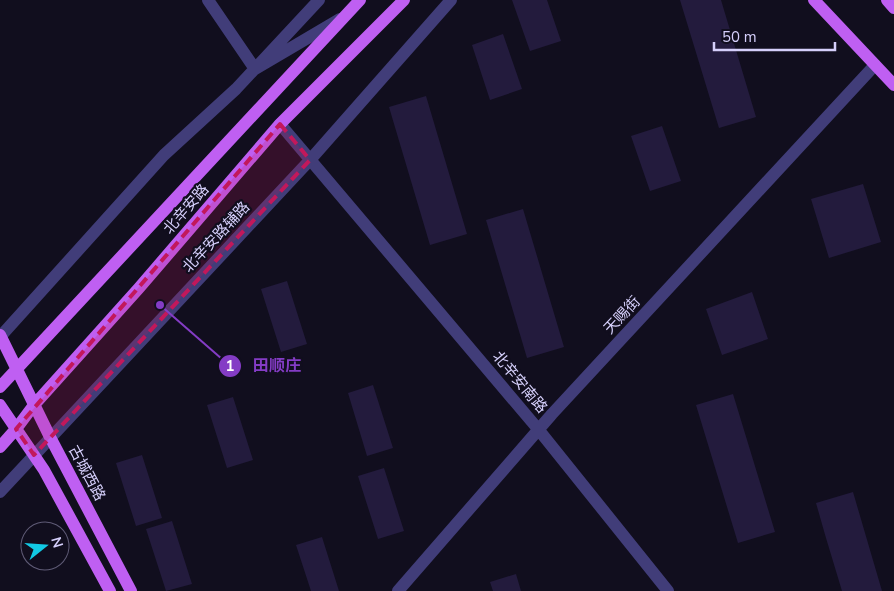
<svg xmlns="http://www.w3.org/2000/svg" width="894" height="591" viewBox="0 0 894 591" font-family="'Nunito Sans','Noto Sans SC',sans-serif">
<style>
.building{fill:#231b3d}
.lines{fill:none;stroke-linecap:round;stroke-linejoin:round}
.minor{stroke:#413d79;stroke-width:12}
.major{stroke:#bf5ff2;stroke-width:12}
.marked{fill:#c2185b;fill-opacity:0.2;stroke:#c2185b;stroke-width:4;stroke-dasharray:10 6;stroke-linejoin:round}
.labels{text-anchor:middle;stroke-width:4.5;stroke-linejoin:round;paint-order:stroke}
.street-label{font-size:15px;fill:#d5cffb;stroke:#110e1e}
.leader{fill:none;stroke:#843cc5;stroke-width:2}
.callout-dot{fill:#843cc5;stroke:#110e1e;stroke-width:2}
.mark-label{font-size:15px;text-anchor:middle;font-weight:bold;fill:#fff}
.callout-label{font-size:16px;text-anchor:middle;font-weight:bold;fill:#843cc5;stroke:#110e1e;stroke-width:4.5;stroke-linejoin:round;paint-order:stroke}
</style>
<rect width="100%" height="100%" fill="#110e1e"/>
<path class="building" d="M512,0H547L561,41L530,51Z
M680,0H721L756,117L719,128Z
M503,34L522,89L490,100L472,45Z
M426,96L467,234L430,245L389,107Z
M662,126L681,181L650,191L631,136Z
M863,184L881,242L829,258L811,199Z
M523,209L564,347L527,358L486,220Z
M287,281L307,344L281,352L261,289Z
M752,292L768,339L722,355L706,309Z
M373,385L393,448L367,456L348,393Z
M733,394L775,532L738,543L696,405Z
M233,397L253,460L227,468L207,405Z
M142,455L162,518L136,526L116,463Z
M384,468L404,531L378,539L358,476Z
M853,492L882,591H842L826,538L816,503Z
M172,521L192,584L166,591L146,529Z
M322,537L339,591H311L296,545Z
M516,574L521,591H493L490,582Z"/>
<g class="lines">
<path class="minor" d="M208,0L255,69L340,19
M280,124L538,429L668,591
M0,337L164,155L236,89L319,0
M0,492L310,160L451,0
M398,591L552,414L875,65"/>
<path class="major" d="M814,0L894,85
M887,0L894,8
M0,335L50,437L131,591
M0,387L360,0
M0,405L44,470L110,591
M0,447L16,429L34,405L139,288L280,124L404,0"/>
</g>
<path class="marked" d="M280,124L310,160L34,455L16,429Z"/>
<g class="labels">
<g class="street-label">
<text transform="translate(186 209) rotate(-49)" y="5">北辛安路</text>
<text transform="translate(216 237) rotate(-47)" y="5">北辛安路辅路</text>
<text transform="translate(622 315) rotate(-47)" y="5">天赐街</text>
<text transform="translate(520 382) rotate(50)" y="5">北辛安南路</text>
<text transform="translate(87 473) rotate(62)" y="5">古城西路</text>
</g>
</g>
<path class="leader" d="M160 305L230 366"/>
<g class="callout-dot">
<circle cx="160" cy="305" r="5"/>
<circle cx="230" cy="366" r="12"/>
</g>
<g class="mark-label">
<text x="230" y="371">1</text>
</g>
<g class="callout-label">
<text x="277" y="371">田顺庄</text>
</g>
<g transform="translate(45 546) rotate(73)"><circle r="24" fill="#110e1e" stroke="#5f5b76"/>
<path d="M0-4L9 19L0 12L-9 19Z" fill="#12c9e4"/>
<text y="-8" font-size="14" font-weight="bold" text-anchor="middle" fill="#d5cffb">N</text>
</g>
<path d="M714 42v8h121v-8" fill="none" stroke="#d5cffb" stroke-width="2.5"/>
<text x="722" y="42" font-size="15" fill="#d5cffb" stroke="#110e1e" stroke-width="4" paint-order="stroke">50 m</text>
</svg>
